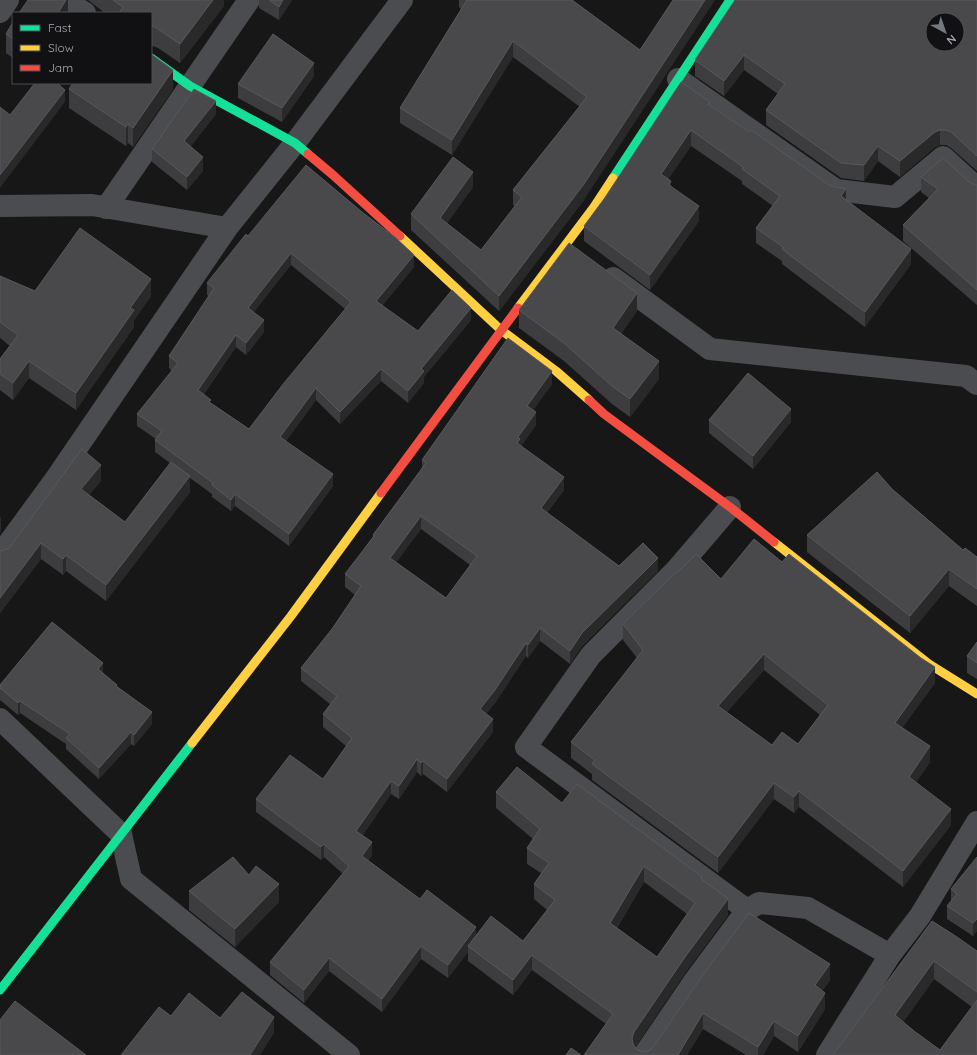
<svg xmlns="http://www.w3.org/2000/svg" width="977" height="1055" viewBox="0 0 977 1055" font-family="Quicksand,sans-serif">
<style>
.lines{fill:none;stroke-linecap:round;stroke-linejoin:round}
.street{stroke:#4b4c50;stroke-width:22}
.fast{stroke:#16e098;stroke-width:9}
.slow{stroke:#ffcf43;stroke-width:9}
.jam{stroke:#f24e42;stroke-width:9}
.wall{fill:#3d3d3f;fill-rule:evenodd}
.shaded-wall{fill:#29292a}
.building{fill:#49494c;stroke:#58595d;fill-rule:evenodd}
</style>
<rect width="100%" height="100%" fill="#171717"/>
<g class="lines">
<path class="street" d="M65,0L85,13
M0,12L8,0
M678,79L836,190L895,197L943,157L977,188
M0,206L92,205L227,228
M106,208L249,0
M613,278L710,349L966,376L977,384
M730,507L677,569L591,655L526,747L747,910
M0,555L57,477L227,228L295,143L402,0
M0,719L121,834L131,879L349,1055
M644,1055L695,980L747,910L759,903L808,908L890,955
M827,1055L890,955L920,916L977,822"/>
<path class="fast" d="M151,58L190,86L295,143L308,154
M613,178L730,0
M0,990L192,743"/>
<path class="slow" d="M400,236L501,330L556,371L589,400
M518,308L594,207L613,178
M774,542L929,664L977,694
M192,743L291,616L381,493"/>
<path class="jam" d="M308,154L333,175L400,236
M589,400L604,414L730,507L774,542
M381,493L518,308"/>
</g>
<path class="wall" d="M88,0H224V6L180,63L158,48L153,46H151V13H105Z
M259,0H292L279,20L259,8Z
M459,0H572L640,50L584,200L499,311L411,230V214L473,187L447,223L481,250L515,207L513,205V190L580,107L513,57L452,155L400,123V108L461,9L459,7Z
M977,0V171L951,148L946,145H940L935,147L900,177L878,161L864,181L841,178L766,125V110L778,94L744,70L724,96L695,76V60Z
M13,22V58L6,53V34Z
M314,76L282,122L238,98V84Z
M69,89H173L133,147L128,143L126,146L69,108Z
M710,105L846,200L911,264L865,327L782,264V261L756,243V228L773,206L742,184V181L691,146L668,179L671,186L699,221L650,290L584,241V226L604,199Z
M216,114L190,147L203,171L187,190L152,162V149Z
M921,177L969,182L975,185H977V305L903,241V225L929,198L921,192Z
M248,236L414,267L382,306L418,331L471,320L424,377V383L408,403L381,381L340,424L316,400L286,441L333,486L289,546L235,506L231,511L212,497V494L190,478V492L106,601L66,571L63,575L41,559L0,613V551L5,550L101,481L89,495L125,522L170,463L155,452V440L156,439L137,426V414L172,371L169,368V356L209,296L207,295V283ZM291,265L345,309L249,429L211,403L204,394L236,347L246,355L264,332L253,312Z
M0,276L35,291L151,296L134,320V327L76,410L29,378L13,400L0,390V359L10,346L0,338Z
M519,310L637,311L621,334L659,379L630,417L612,404L564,361L519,328Z
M552,384L533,410L536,425L521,446L564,490L547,513L619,566L658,571L582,646L570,664L540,641L528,658L526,656L495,703L486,714L493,732L447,792L423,774L421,776L417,772L399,799L391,794L362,836L372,855L368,861L420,899L476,934L523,941L547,910L534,899V884L541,873L527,864V848L533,839L496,808V792L562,803L702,880L727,899L728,915L685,973L635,1047L637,1050L643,1052L649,1051L654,1046L705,972L830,980L822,991L825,1009L798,1052L774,1036L763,1055H746L703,1029L687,1055H584L606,1024L532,970L513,995L468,961V952L448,978L421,959L382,1012L329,971L304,1003L270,975V962L343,874L324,857L321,860L256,812V799L323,779L346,746L323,727V714L330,704L301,681V668L332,629L355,595L345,587V574L373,538V535L422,468V460ZM421,529L470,565L446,598L396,562ZM644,882L687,914L657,957L617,928Z
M709,420L791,422L753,469L709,433Z
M892,489L963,550L977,557V606L949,586L910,633L807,552V535Z
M782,562L935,683L902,728L930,762L916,782L951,825L903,887L799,807L794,813L774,799L718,873L592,780V774L571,758V742L637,658L623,640V624L677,573L721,579ZM764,670L820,715L798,744L772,745L727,712Z
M977,642V679L967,673V656Z
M103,673L117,686L152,724L134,746L131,744L99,779L66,749V744L20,713L18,715L0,700V685Z
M977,857V931L973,936L947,919V906L951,901V889Z
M249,875L279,902L235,947L189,910V891Z
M932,921L977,951V1055H833ZM934,979L972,1007L940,1050L914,1031L903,1022Z"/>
<path class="shaded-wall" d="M66,0H68V13H58Z
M213,0H224V6L180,63V44Z
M283,0H292L279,20V7Z
M705,0H715L584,200L499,311V296Z
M513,41V57L452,155V140Z
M744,55V70L724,96V81Z
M314,63V76L282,122V108Z
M173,70V89L133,147V128Z
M65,90V102L0,188V175Z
M216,101V114L184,155V141Z
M128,124V143L126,146V127Z
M691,130V146L661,189V174Z
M940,130V145L935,147L900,177V161L935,132Z
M878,146V161L864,181V165Z
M203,157V171L187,190V177Z
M473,172V187L440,233V218Z
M846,189V204L841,196Z
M699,206V221L650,290V275Z
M911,249V264L865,327V312Z
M291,253V265L248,320V308Z
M414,255V267L376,313V301Z
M151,279V296L134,320V327L76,410V393L130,308Z
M637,293V311L613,346V328Z
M471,308V320L424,377V383L408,403V391L421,369Z
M264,320V332L246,355V343Z
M236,335V347L198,402V390Z
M29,361V378L13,400V383Z
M659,361V379L630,417V399Z
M381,369V381L340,424V412Z
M552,371V384L527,419V406Z
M316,388V400L280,449V437Z
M791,409V422L753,469V456Z
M536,412V425L520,447L517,456L518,437Z
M101,465V481L81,505V489Z
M333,474V486L289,546V534Z
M190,476V492L106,601V585Z
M564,477V490L541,521V508Z
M235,494V506L231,511V500Z
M1,516V532L0,534V518Z
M421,516V529L390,571V558Z
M41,543V559L0,613V598Z
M66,555V571L63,575V559Z
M658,558V571L582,646L570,664V651L582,633Z
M949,569V586L910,633V616Z
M540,628V641L528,658V645Z
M526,643V656L495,703L480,722V709Z
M764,654V670L718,722V706Z
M103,663V675L98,669Z
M935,667V683L895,738V723Z
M20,701V713L18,715V703Z
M152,712V724L134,746V735Z
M493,719V732L447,792V779Z
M131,732V744L99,779V768Z
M930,746V762L909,793V777Z
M417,759V772L399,799V786Z
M423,761V774L421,776V763Z
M391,781V794L356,844V831Z
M774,783V799L718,873V857Z
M799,791V807L794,813V797Z
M951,809V825L903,887V871Z
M372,842V855L362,869V856Z
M324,844V857L321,860V847Z
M644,866V882L610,939V923Z
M279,884V902L235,947V929Z
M727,898V900L728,899V915L685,973L634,1048L632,1054V1038L634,1032L685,957Z
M977,919V931L973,936V923Z
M476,927V940L468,946V952L448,978V965Z
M421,946V959L382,1012V999Z
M532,955V970L513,995V980Z
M329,958V971L304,1003V990Z
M934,961V979L895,1034V1015Z
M830,964V980L815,1000V985Z
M825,993V1009L798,1052V1036Z
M703,1013V1029L687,1055H678Z
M274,1017V1033L260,1055H250Z
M774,1021V1036L763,1055H758V1047Z"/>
<path class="building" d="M28,0H66L58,13H19Z
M113,0H213L180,44L158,29L153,26L151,27V13H119L123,7Z
M269,0H283L279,7Z
M467,0H572L640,50L673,0H705L584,184L499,296L411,214L453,157L473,172L440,218L481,250L522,197L513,190L587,97L513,41L452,140L400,108Z
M735,0H977V156L951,132L946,130H940L935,132L900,161L878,146L864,165L841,163L766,110L785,84L744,55L724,81L695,60ZM933,20H957V44H933Z
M13,22V39L6,34Z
M273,34L314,63L282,108L238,84Z
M151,54L173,70L133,128L128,124L126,127L69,89L73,83H151Z
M681,82L710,102L708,104L749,132L751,130L829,185L835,187L846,189L841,196L911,249L865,312L782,249L783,247L756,228L780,196L742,169L743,167L691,130L661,174L671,181L669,185L699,206L650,275L584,226L604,199Z
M35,83H57L65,90L0,175V107L10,115Z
M194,89L216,101L184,141L203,157L187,177L152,149Z
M943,158L969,182L975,185H977V290L903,225L938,189L921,177Z
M306,165L362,212L396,238L414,255L376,301L418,331L452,290L471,308L421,369L424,371L408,391L381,369L340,412L316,388L280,437L333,474L289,534L235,494L231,500L212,485L213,483L155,440L162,431L137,414L178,363L169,356L214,288L207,283L246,234L248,236ZM291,253L351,302L284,383L249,429L209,402L211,400L198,390L236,335L246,343L264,320L248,308Z
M80,228L151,279L130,308L134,310L76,393L29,361L13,383L0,374V359L18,335L0,322V276L35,291Z
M569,243L637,293L613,328L659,361L630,399L612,386L564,343L519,310Z
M508,338L552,371L527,406L536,412L518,437L520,439L517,443L564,477L541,508L619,566L643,543L658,558L582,633L570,651L540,628L528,645L526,643L495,690L480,709L493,719L447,779L423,761L421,763L417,759L399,786L391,781L356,831L372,842L362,856L420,899L427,890L476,927L448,965L421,946L382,999L329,958L304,990L270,962L349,866L324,844L321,847L256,799L290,755L323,779L352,738L323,714L337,696L301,668L332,629L361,586L345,574L374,536L373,535L426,463L422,460ZM421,516L477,556L446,598L390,558Z
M748,373L791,409L753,456L709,420Z
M82,449L101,465L81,489L125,522L171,462L190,476L106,585L66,555L63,559L41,543L0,598V551L5,550L10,547Z
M877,472L892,489L963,550L965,548L977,557V589L949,569L910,616L807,535Z
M754,539L782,562L789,554L921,658L935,667L895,723L930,746L909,777L951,809L903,871L799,791L794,797L774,783L718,857L592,764L595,760L571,742L643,650L623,624L676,572L677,573L696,554L721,579ZM764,654L828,705L798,744L782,732L772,745L718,706Z
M52,622L103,663L98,669L117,685L116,686L152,712L134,735L131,732L99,768L66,738L70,734L20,701L18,703L0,688V685Z
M977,642V663L967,656Z
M517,767L562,803L577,784L702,877L701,879L727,898L728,899L685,957L634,1032L632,1038L633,1044L637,1050L643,1052L649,1051L654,1046L705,972L749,913L830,964L815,985L825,993L798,1036L774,1021L758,1047L703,1013L678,1055H584L613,1014L532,955L513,980L468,946L491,916L523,941L555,900L534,884L549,863L527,848L540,829L496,792ZM644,866L695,903L657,957L610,923Z
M233,857L249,875L256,866L279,884L235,929L189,891Z
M977,857V919L973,923L947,906L957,894L951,889Z
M932,921L957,937L977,951V992L934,961L895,1015L914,1031L940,1050L977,1000V1055H833Z
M242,992L274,1017L250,1055H121L159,1007L171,1016L189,993L220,1018Z
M15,1001L86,1055H0V1020Z
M571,1048L581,1055H566Z"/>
<rect x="12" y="12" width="140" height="72" fill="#111113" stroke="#4d4f55"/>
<rect x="20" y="25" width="20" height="6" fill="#16e098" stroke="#4d4f55"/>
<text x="48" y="32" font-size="12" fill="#a8adb8">Fast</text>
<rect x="20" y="45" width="20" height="6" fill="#ffcf43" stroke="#4d4f55"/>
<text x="48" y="52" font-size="12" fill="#a8adb8">Slow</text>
<rect x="20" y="65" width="20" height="6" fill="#f24e42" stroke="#4d4f55"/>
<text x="48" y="72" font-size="12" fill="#a8adb8">Jam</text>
<g transform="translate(945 32) rotate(140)"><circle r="19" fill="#111113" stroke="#4d4f55"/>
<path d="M0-3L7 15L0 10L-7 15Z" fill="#757880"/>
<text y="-6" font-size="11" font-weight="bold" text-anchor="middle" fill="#a8adb8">N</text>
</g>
</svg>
